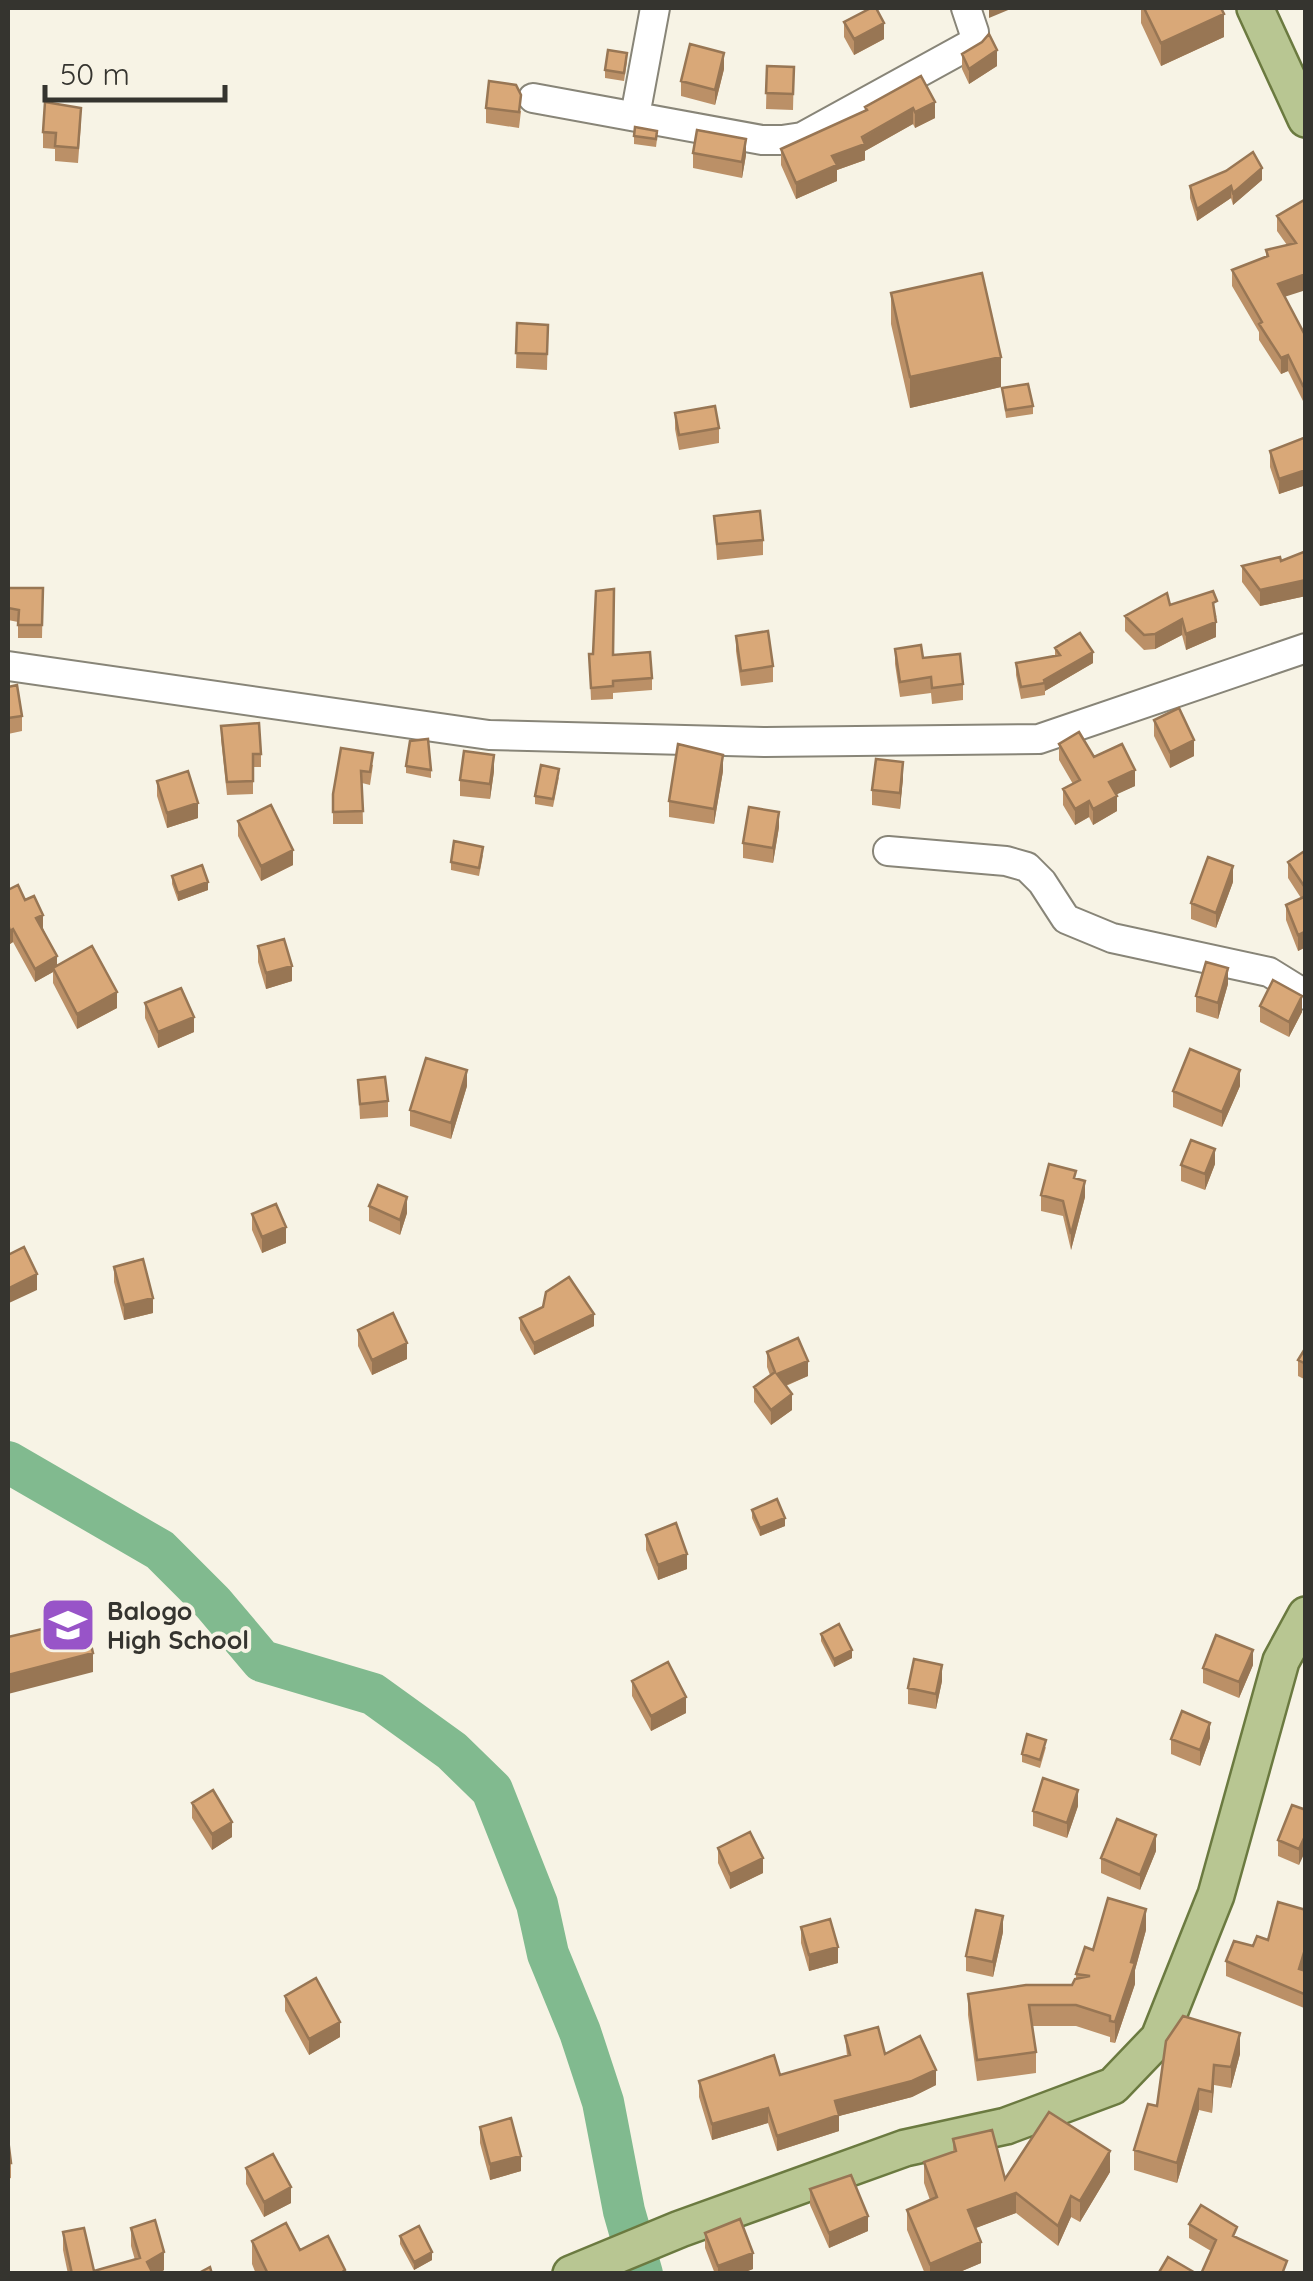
<svg xmlns="http://www.w3.org/2000/svg" width="1313" height="2281" viewBox="0 0 1313 2281" font-family="Quicksand,sans-serif">
<style>
.lines{fill:none;stroke-linecap:round;stroke-linejoin:round}
.river{stroke:#81ba8f;stroke-width:42}
.minor-casing{stroke:#888578;stroke-width:32}
.major-casing{stroke:#6b7a40;stroke-width:40}
.minor{stroke:#fff;stroke-width:28}
.major{stroke:#b8c692;stroke-width:35}
.wall{fill:#bb9067}
.shaded-wall{fill:#987654}
.building{fill:#d9a878;stroke:#987654;stroke-width:2.5}
.labels{text-anchor:middle;stroke-width:8;stroke-linejoin:round;paint-order:stroke}
.poi-label{font-size:25px;font-weight:bold;fill:#35342f;stroke:#f7f3e5;text-anchor:start}
</style>
<rect width="100%" height="100%" fill="#f7f3e5"/>
<g class="lines">
<path class="river" d="M8,1462L160,1550L213,1603L262,1661L373,1694L452,1751L492,1790L537,1904L548,1954L580,2032L603,2102L624,2211L642,2274"/>
<g class="minor-casing">
<path id="minor" d="M533,98L762,140H782L802,137L973,43L974,32L966,8
M635,116L655,8
M8,666L489,735L765,742L1039,739L1306,648
M888,851L1006,861L1027,867L1042,882L1066,919L1112,938L1269,972L1306,995"/>
</g>
<g class="major-casing">
<path id="major" d="M1255,8L1306,119
M571,2274L680,2229L905,2148L1006,2126L1113,2086L1159,2038L1216,1895L1281,1661L1306,1615"/>
</g>
<use href="#minor" class="minor"/>
<use href="#major" class="major"/>
</g>
<path class="wall" d="M1141,8H1221L1224,37L1161,66L1141,23Z
M844,22L884,39L854,55L844,37Z
M962,54L997,66L969,84L962,69Z
M627,61L624,81L605,78V70Z
M767,66L794,67L793,110L766,109Z
M724,69L715,105L681,96V81Z
M921,76L935,118L915,128L913,124L865,151V160L837,170V181L796,199L781,165V149L865,111V107Z
M486,108L521,111L519,128L486,123Z
M81,123L78,163L55,161V149L43,148V132Z
M634,136L657,139L656,147L634,144Z
M693,153L746,155L742,178L693,168Z
M1262,180L1233,205L1231,198L1197,221L1190,198V186Z
M1306,199L1285,297L1306,337V401H1303L1288,371L1281,374L1259,340V332L1232,286V270L1266,257V250L1287,245L1277,231V216Z
M891,293L1001,387L910,408L891,324Z
M517,323L548,325L547,370L516,368Z
M1002,388L1033,406V414L1006,418Z
M675,413L719,428V443L679,450L675,429Z
M1306,437V485L1279,494L1270,467V451Z
M714,516L763,540V555L717,560Z
M1306,551V596L1260,606L1242,582V566L1281,561Z
M8,588H43L42,638H18V622L8,620Z
M1170,605L1217,616L1215,617L1216,637L1186,650L1182,635L1155,649L1144,650L1125,631V616Z
M736,636L773,666V682L741,686L736,651Z
M1055,648L1093,663L1045,691V695L1021,699L1016,675V663L1055,656Z
M895,649L923,658L963,684V700L932,704L931,693L900,697L895,664Z
M589,654L613,655L652,678V690L613,693V699L591,700Z
M8,687L22,716V731L8,734Z
M1154,720L1194,756L1170,768L1154,736Z
M221,726L261,754V767H253V794L227,795L221,739Z
M1059,744L1094,757L1135,786L1116,794L1117,811L1093,825L1089,817L1075,825L1063,805V789L1073,784L1059,760Z
M341,748L373,765L370,785L362,783L363,824H333V794Z
M406,766L431,770V778L406,773Z
M494,771L490,799L460,796V780Z
M723,771L714,824L669,817V801Z
M559,777L553,807L535,804V796Z
M903,778L900,809L872,805V790Z
M157,781L198,818L167,828L157,796Z
M238,821L293,865L261,881L238,836Z
M779,827L773,863L743,858V843Z
M1306,850V947L1298,951L1286,920V905L1301,898L1288,878V862Z
M483,855L479,876L451,870V862Z
M172,876L208,890L178,901L172,884Z
M1233,882L1216,928L1191,919V903Z
M8,890L25,900L43,928L57,965L117,1008L77,1029L53,983V972L35,982L13,942L10,944L8,937Z
M258,946L292,981L266,989L258,962Z
M1228,984L1218,1019L1196,1012V996Z
M145,1003L194,1032L158,1048L145,1018Z
M1260,1006L1302,1012L1289,1037L1260,1022Z
M358,1080L388,1101V1117L360,1119Z
M467,1086L451,1139L410,1126V1110Z
M1240,1086L1222,1127L1173,1107V1091Z
M1215,1164L1205,1190L1181,1181V1165Z
M1076,1179L1085,1197L1071,1250L1063,1216L1041,1211V1195Z
M369,1206L407,1213L400,1235L369,1221Z
M252,1214L286,1243L262,1253L252,1230Z
M114,1267L153,1313L124,1320L114,1282Z
M520,1318L594,1326L534,1355L520,1330Z
M358,1330L407,1359L372,1375L358,1346Z
M1306,1347V1380L1298,1376V1360Z
M767,1352L808,1376L786,1386L792,1410L771,1425L754,1402V1387L770,1375L767,1367Z
M752,1510L785,1526L760,1536L752,1518Z
M646,1535L687,1569L658,1580L646,1550Z
M821,1634L852,1658L834,1667L821,1641Z
M1253,1665L1239,1698L1203,1683V1668Z
M632,1681L686,1713L651,1731L632,1696Z
M942,1681L936,1709L908,1704V1688Z
M1210,1738L1200,1766L1171,1754V1739Z
M1046,1747L1040,1768L1022,1762V1754Z
M192,1803L232,1837L212,1850L192,1818Z
M1078,1806L1067,1838L1033,1826V1811Z
M1306,1810L1299,1865L1278,1856V1840Z
M718,1848L763,1873L730,1889L718,1863Z
M1156,1851L1140,1890L1101,1873V1858Z
M1306,1910V1960L1303,1970L1306,1971L1304,2008L1226,1976V1961L1268,1940Z
M801,1927L838,1963L809,1971L801,1943Z
M1146,1930L1135,1970V1984L1115,2043L1110,2042V2037L1076,2026H1032L1036,2052V2073L977,2081L968,2015V1994L1072,1985L1076,1978V1974L1093,1950Z
M1003,1932L993,1977L966,1971V1956Z
M285,1996L340,2037L309,2055L285,2011Z
M845,2036L885,2054L936,2085L912,2097L839,2116V2131L777,2151L768,2123L712,2140L699,2097V2081L780,2075L847,2056Z
M1166,2041L1240,2054L1231,2088L1214,2085L1212,2113L1199,2110L1177,2183L1134,2170V2150L1157,2106Z
M480,2127L521,2171L490,2180L480,2143Z
M8,2139L11,2163V2178L8,2179Z
M953,2139L1005,2179L1110,2172L1080,2222L1071,2217L1058,2246L1016,2213L975,2228L981,2263L955,2274H925L907,2230V2210L930,2200L924,2183V2162L953,2152Z
M246,2168L291,2203L264,2217L246,2184Z
M810,2189L868,2231L829,2248L810,2205Z
M1189,2224L1237,2238L1287,2274L1211,2251L1189,2238Z
M131,2228L164,2270L158,2274H68L63,2250V2232L94,2271L135,2260L131,2246Z
M705,2233L753,2269L740,2274H715L705,2248Z
M400,2236L432,2260L414,2270L400,2244Z
M252,2241L300,2250L345,2274H256L252,2264Z"/>
<path class="shaded-wall" d="M989,8H1013L989,18Z
M1224,14V37L1161,66V43Z
M884,23V39L854,55V39Z
M997,50V66L969,84V69Z
M724,53V69L715,105V90Z
M935,102V118L915,128V112Z
M913,108V124L865,151V160L837,170V181L796,199V183L832,156Z
M746,139V155L742,178V162Z
M1262,168V180L1233,205V193Z
M1231,186V198L1197,221V209Z
M1306,274V290L1278,299V284Z
M1288,355V371L1281,374V358Z
M1001,357V387L910,408V377Z
M1306,385V401H1303V386Z
M1306,470V485L1279,494V479Z
M1306,580V596L1260,606V590Z
M1182,619V635L1155,649V634Z
M1216,622V637L1186,650V634Z
M1093,652V663L1045,691L1044,680Z
M1194,740V756L1170,768V752Z
M494,755V771L490,799V784Z
M723,755V771L714,824V809Z
M903,762V778L900,809V793Z
M1135,770V786L1109,798V782Z
M1117,796V811L1093,825V809Z
M1089,801V817L1075,825V809Z
M198,803V818L167,828V813Z
M779,812V827L773,863V848Z
M293,850V865L261,881V866Z
M1233,866V882L1216,928V913Z
M208,882V890L178,901V893Z
M43,915V928L36,931V918Z
M13,929V942L10,944V931Z
M1306,931V947L1298,951V935Z
M57,956V969L53,968V972L35,982V969Z
M292,966V981L266,989V973Z
M1228,968V984L1218,1019V1003Z
M117,992V1008L77,1029V1014Z
M1302,996V1012L1289,1037V1022Z
M194,1017V1032L158,1048V1032Z
M467,1070V1086L451,1139V1123Z
M1240,1070V1086L1222,1127V1112Z
M1215,1149V1164L1205,1190V1174Z
M1085,1181V1197L1071,1250V1234Z
M407,1197V1213L400,1235V1220Z
M286,1227V1243L262,1253V1237Z
M37,1274V1290L9,1303V1288Z
M153,1298V1313L124,1320V1305Z
M594,1314V1326L534,1355V1343Z
M407,1343V1359L372,1375V1360Z
M808,1361V1376L777,1389V1374Z
M792,1394V1410L771,1425V1410Z
M785,1518V1526L760,1536V1528Z
M687,1554V1569L658,1580V1565Z
M852,1650V1658L834,1667V1659Z
M1253,1650V1665L1239,1698V1682Z
M93,1653V1672L8,1694V1675Z
M942,1665V1681L936,1709V1694Z
M686,1697V1713L651,1731V1716Z
M1210,1723V1738L1200,1766V1750Z
M1078,1790V1806L1067,1838V1823Z
M232,1822V1837L212,1850V1834Z
M1306,1834V1850L1299,1865V1849Z
M1156,1835V1851L1140,1890V1875Z
M763,1858V1873L730,1889V1874Z
M1146,1909V1930L1135,1970V1984L1115,2043V2022Z
M1003,1916V1932L993,1977V1962Z
M1306,1946V1960L1299,1983V1969Z
M838,1947V1963L809,1971V1955Z
M340,2022V2037L309,2055V2039Z
M1240,2033V2054L1231,2088V2067Z
M1214,2065V2085L1212,2113V2092Z
M936,2070V2085L912,2097L839,2116V2131L777,2151V2136L835,2101Z
M1199,2089V2110L1177,2183V2163Z
M768,2108V2123L712,2140V2124Z
M1110,2151V2172L1080,2222V2201Z
M521,2156V2171L490,2180V2164Z
M291,2187V2203L264,2217V2202Z
M1016,2193V2213L968,2231V2210Z
M1071,2196V2217L1058,2246V2226Z
M868,2216V2231L829,2248V2233Z
M981,2242V2263L955,2274H930V2264Z
M164,2252V2270L158,2274H147V2262Z
M432,2252V2260L414,2270V2262Z
M753,2253V2269L740,2274H718V2266Z"/>
<path class="building" d="M871,8H876L884,23L854,39L844,22Z
M1144,8H1221L1224,14L1161,43Z
M989,34L997,50L969,69L962,54L982,42Z
M690,44L724,53L715,90L681,81Z
M608,50L627,53L624,73L605,70Z
M767,66L794,67L793,94L766,93Z
M921,76L935,102L915,112L913,108L862,137L865,144L832,156L837,165L796,183L781,149L867,110L865,107Z
M489,81L516,85L521,95L519,112L486,108Z
M45,102L81,108L78,148L55,146L56,133L43,132Z
M635,127L657,131L656,139L634,136Z
M697,130L746,139L742,162L693,153Z
M1253,152L1262,168L1233,193L1231,186L1197,209L1190,186L1226,171Z
M1306,199V274L1278,284L1306,337V385L1303,386L1288,355L1281,358L1259,324L1262,322L1232,270L1268,256L1266,250L1296,243L1277,216Z
M982,273L1001,357L910,377L891,293Z
M517,323L548,325L547,354L516,353Z
M1028,384L1033,406L1006,410L1002,388Z
M715,406L719,428L679,435L675,413Z
M1306,437V470L1279,479L1270,451Z
M760,511L763,540L717,544L714,516Z
M1306,551V580L1260,590L1242,566L1280,557L1281,561Z
M8,588H43L42,625H18L19,610L8,608Z
M614,589L613,655L650,652L652,678L613,681V686L591,688L589,654H593L596,591Z
M1213,591L1217,601L1213,603L1216,622L1186,634L1182,619L1155,634L1144,635L1125,616L1167,593L1170,605Z
M768,631L773,666L741,671L736,636Z
M1080,633L1093,652L1044,680L1045,683L1021,687L1016,663L1060,655L1055,648Z
M921,645L923,658L960,654L963,684L932,688L931,677L900,682L895,649Z
M17,685L22,716L8,718V687Z
M1179,708L1194,740L1170,752L1154,720Z
M259,723L261,754H253V781L227,782L221,726Z
M1079,732L1094,757L1122,744L1135,770L1109,782L1117,796L1093,809L1089,801L1075,809L1063,789L1080,780L1059,744Z
M428,739L431,770L406,766L410,741Z
M678,744L723,755L714,809L669,801Z
M341,748L373,753L370,772L361,771L363,811L333,812V794Z
M464,751L494,755L490,784L460,780Z
M876,759L903,762L900,793L872,790Z
M541,765L559,769L553,799L535,796Z
M188,771L198,803L167,813L157,781Z
M271,805L293,850L261,866L238,821Z
M749,807L779,812L773,848L743,843Z
M454,841L483,847L479,868L451,862Z
M1306,850V889L1288,862Z
M1208,857L1233,866L1216,913L1191,903Z
M202,865L208,882L178,893L172,876Z
M18,885L25,900L34,896L43,915L36,918L57,956L35,969L13,929L10,931L8,924V890Z
M1306,896V931L1298,935L1286,905Z
M284,939L292,966L266,973L258,946Z
M92,946L117,992L77,1014L53,968Z
M1206,962L1228,968L1218,1003L1196,996Z
M1273,980L1302,996L1289,1022L1260,1006Z
M181,988L194,1017L158,1032L145,1003Z
M1190,1049L1240,1070L1222,1112L1173,1091Z
M426,1058L467,1070L451,1123L410,1110Z
M385,1077L388,1101L360,1104L358,1080Z
M1191,1140L1215,1149L1205,1174L1181,1165Z
M1049,1164L1076,1171L1074,1178L1085,1181L1071,1234L1063,1201L1041,1195Z
M378,1185L407,1197L400,1220L369,1206Z
M276,1204L286,1227L262,1237L252,1214Z
M24,1247L37,1274L9,1288L8,1285V1255Z
M143,1259L153,1298L124,1305L114,1267Z
M569,1277L594,1314L534,1343L520,1318L543,1307L546,1292Z
M393,1313L407,1343L372,1360L358,1330Z
M798,1338L808,1361L777,1374L792,1394L771,1410L754,1387L775,1372L767,1352Z
M1306,1347V1364L1298,1360Z
M777,1499L785,1518L760,1528L752,1510Z
M676,1523L687,1554L658,1565L646,1535Z
M85,1619L93,1653L8,1675V1637Z
M839,1624L852,1650L834,1659L821,1634Z
M1216,1635L1253,1650L1239,1682L1203,1668Z
M914,1659L942,1665L936,1694L908,1688Z
M668,1662L686,1697L651,1716L632,1681Z
M1182,1711L1210,1723L1200,1750L1171,1739Z
M1027,1734L1046,1740L1040,1760L1022,1754Z
M1043,1778L1078,1790L1067,1823L1033,1811Z
M213,1790L232,1822L212,1834L192,1803Z
M1292,1805L1306,1810V1834L1299,1849L1278,1840Z
M1117,1819L1156,1835L1140,1875L1101,1858Z
M750,1832L763,1858L730,1874L718,1848Z
M1108,1898L1146,1909L1131,1962L1135,1963L1115,2022L1110,2021V2016L1076,2005H1029L1036,2052L977,2060L968,1994L1026,1985H1072L1075,1979L1090,1976L1076,1974L1085,1947L1093,1950Z
M1278,1902L1306,1910V1946L1299,1969L1306,1971L1304,1994L1226,1961L1234,1941L1253,1946L1257,1936L1268,1940Z
M976,1910L1003,1916L993,1962L966,1956Z
M830,1919L838,1947L809,1955L801,1927Z
M316,1978L340,2022L309,2039L285,1996Z
M1183,2016L1240,2033L1231,2067L1214,2065L1212,2092L1199,2089L1177,2163L1134,2150L1148,2104L1157,2106L1166,2041Z
M878,2027L885,2054L920,2036L936,2070L912,2081L835,2101L839,2115L777,2136L768,2108L712,2124L699,2081L774,2055L780,2075L850,2055L845,2036Z
M1049,2112L1110,2151L1080,2201L1071,2196L1058,2226L1016,2193L968,2210L981,2242L930,2264L907,2210L937,2197L924,2162L956,2151L953,2139L992,2130L1005,2179Z
M511,2118L521,2156L490,2164L480,2127Z
M8,2139L11,2163H8Z
M273,2154L291,2187L264,2202L246,2168Z
M851,2175L868,2216L829,2233L810,2189Z
M1201,2205L1237,2227L1233,2236L1287,2261L1282,2274H1201L1216,2240L1189,2224Z
M740,2219L753,2253L718,2266L705,2233Z
M155,2220L164,2252L147,2262L153,2274H72L63,2232L84,2228L94,2271L140,2258L131,2228Z
M286,2223L300,2250L328,2236L345,2270L340,2274H268L252,2241Z
M419,2226L432,2252L414,2262L400,2236Z
M1168,2257L1197,2274H1158Z
M210,2267L212,2274H197Z"/>
<defs>
<g id="school-square" transform="scale(2.875)"><rect x="-9" y="-9" width="18" height="18" rx="4" fill="#9854c8" stroke="#f7f3e5"/><path d="M0-5L7-2L0 1L-7-2ZM-4 1L0 2.5L4 1V4Q0 6-4 4Z" fill="#fff"/></g>
</defs>
<g fill-rule="evenodd">
<use href="#school-square" x="68" y="1625"/>
</g>
<g class="labels">
<g class="poi-label">
<text x="107" y="1620">Balogo<tspan x="107" dy="29">High School</tspan></text>
</g>
</g>
<rect width="1313" height="2281" fill="none" stroke="#35342f" stroke-width="20"/>
<path d="M45 85v15h180v-15" fill="none" stroke="#35342f" stroke-width="5"/>
<text x="60" y="85" font-size="30" fill="#35342f" stroke="#f7f3e5" stroke-width="8" paint-order="stroke">50 m</text>
</svg>
